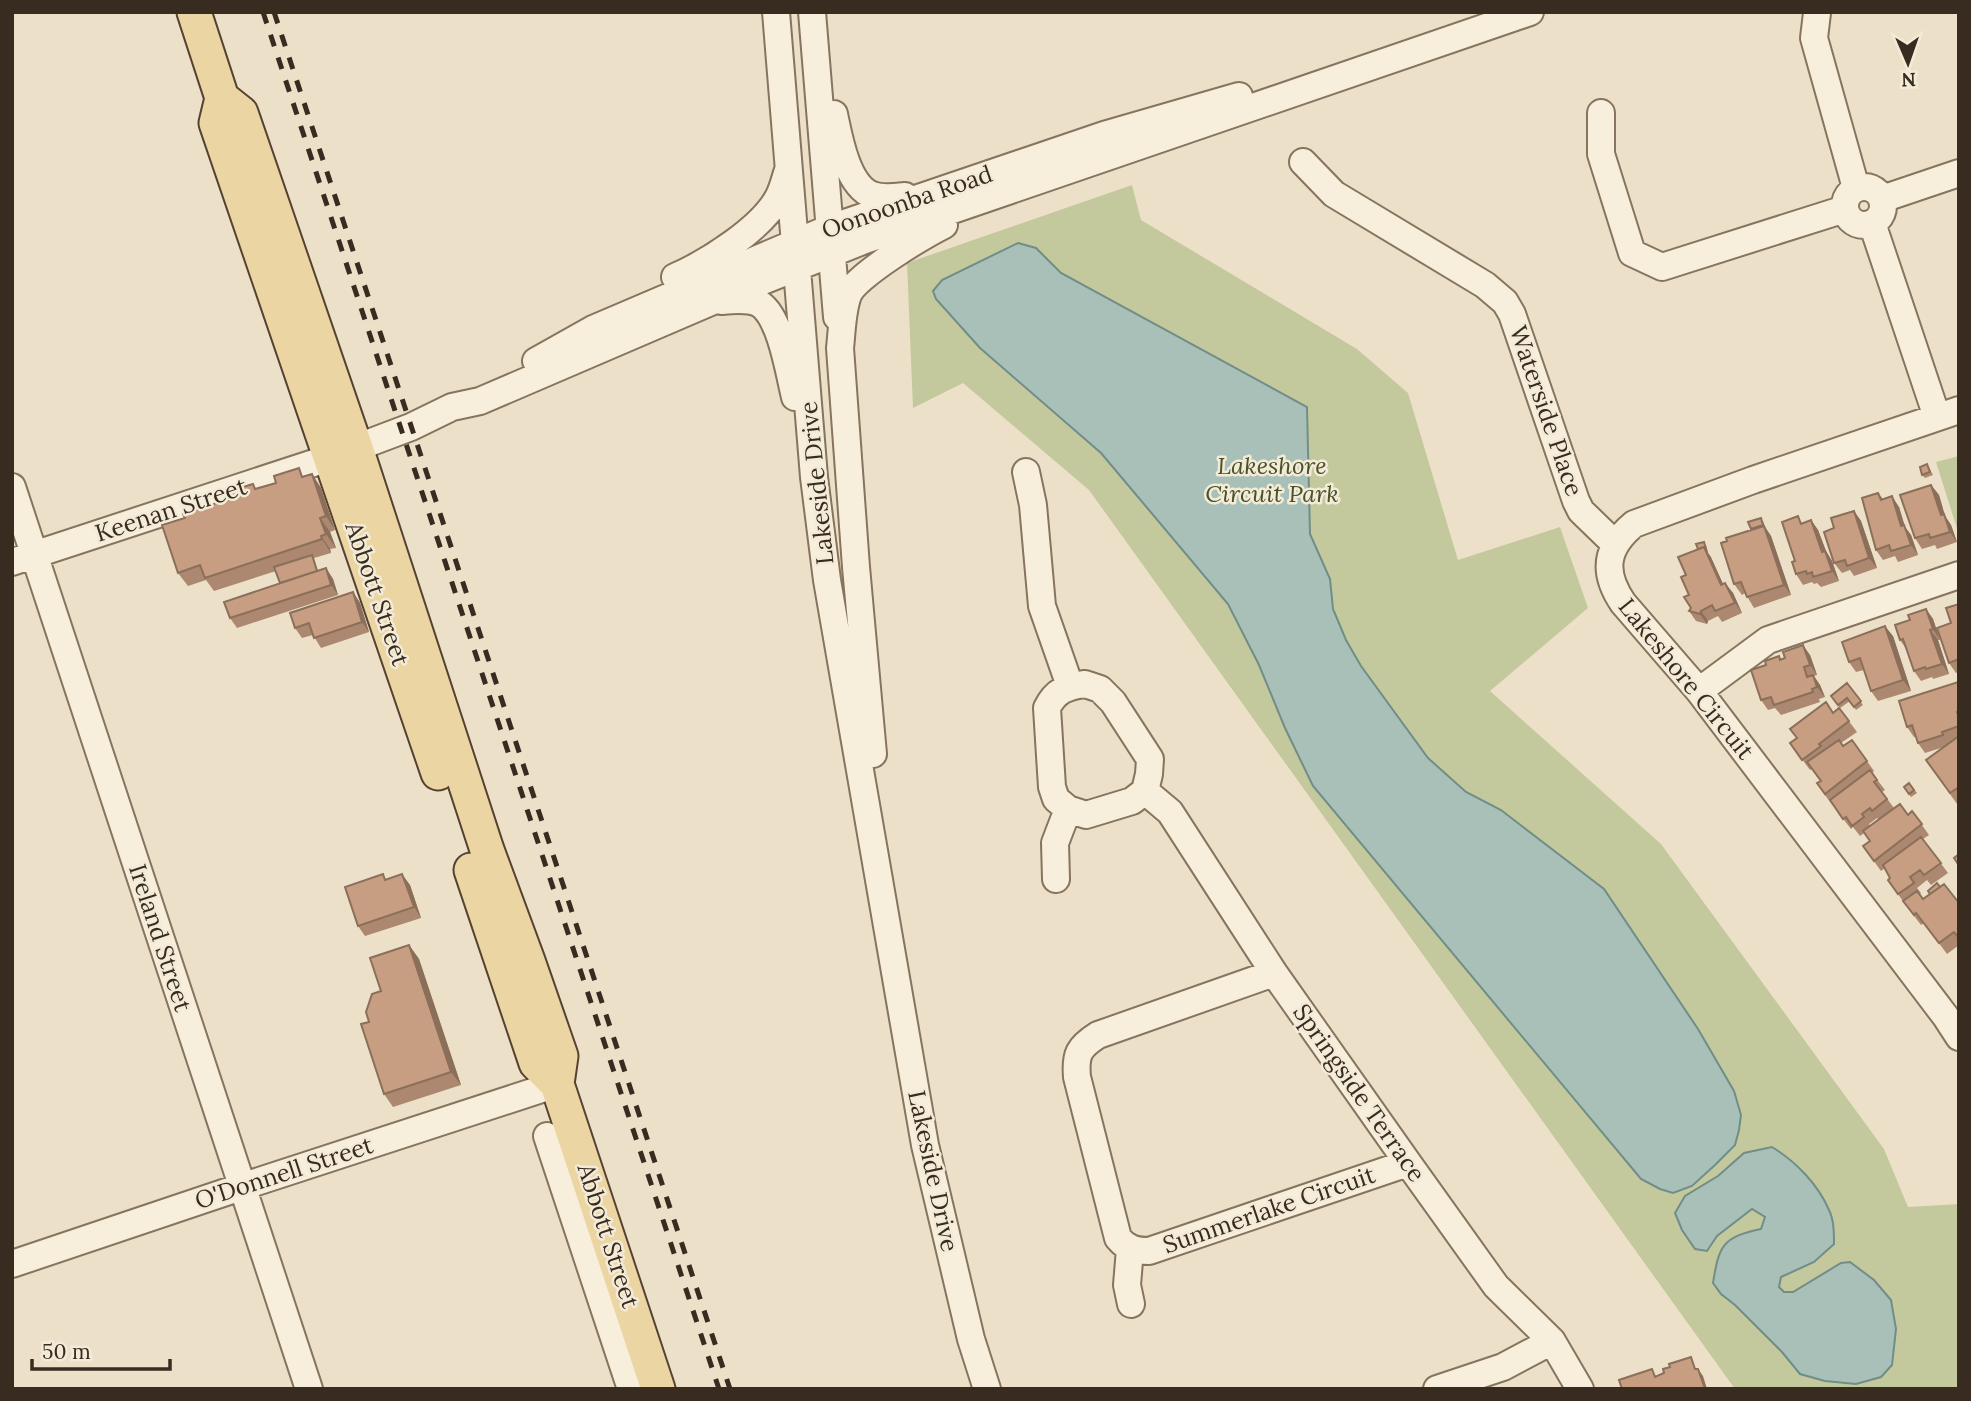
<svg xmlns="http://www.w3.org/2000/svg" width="1971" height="1401" viewBox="0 0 1971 1401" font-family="Lora,serif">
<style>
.green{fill:#c4c99d}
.water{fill:#a9c0b9;stroke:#708e87;stroke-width:2}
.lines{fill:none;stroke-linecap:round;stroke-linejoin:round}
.minor-casing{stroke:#86745e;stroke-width:30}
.major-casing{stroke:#554232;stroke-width:37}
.minor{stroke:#f7efdb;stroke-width:26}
.major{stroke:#ebd5a3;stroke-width:33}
.rail{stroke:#382c21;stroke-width:5;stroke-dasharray:12 12;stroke-linecap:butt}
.wall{fill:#ab886f;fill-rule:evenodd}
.shaded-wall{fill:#8b6f5a}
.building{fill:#c79e81;stroke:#8b6f5a;stroke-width:2}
.labels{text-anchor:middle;stroke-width:5;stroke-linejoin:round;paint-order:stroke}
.street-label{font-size:24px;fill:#382c21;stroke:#f3ebd7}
.park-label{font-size:24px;font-style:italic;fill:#485329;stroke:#f3ebd7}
</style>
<rect width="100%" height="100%" fill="#ece1c8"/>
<path class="green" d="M1132,185L1141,220L1357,349L1408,393L1458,560L1560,527L1588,608L1490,691L1661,844L1884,1149L1908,1207L1959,1204V1389H1735L1089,490L963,383L913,408L907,263Z
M1959,456V535L1936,462Z"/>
<path class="water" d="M1018,243L1036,248L1061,273L1307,407L1310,534L1330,579L1333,609L1346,640L1361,666L1428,758L1466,792L1501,810L1604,889L1698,1029L1734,1091L1741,1115L1739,1130L1735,1145L1715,1165L1692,1186L1673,1193L1660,1189L1641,1179L1313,786L1285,728L1259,665L1228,604L1101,453L980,348L936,299L933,291L942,280Z
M1772,1147C1795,1161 1818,1184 1829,1210C1834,1220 1834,1233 1834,1244L1814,1262L1781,1277L1779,1287L1784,1292H1793L1841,1263L1850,1262L1874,1280L1891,1300L1896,1329L1892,1365L1881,1377L1856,1384L1825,1381L1800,1374L1782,1352L1735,1305L1721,1294L1713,1283C1719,1246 1722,1237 1761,1229L1765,1217L1752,1209L1717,1236L1707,1251L1695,1249L1682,1230L1675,1213L1685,1196L1718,1176L1744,1153Z"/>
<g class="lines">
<g class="minor-casing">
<path id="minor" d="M776,12L814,477L827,580L925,1145L971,1339L987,1389
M812,12L837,317
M1817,13L1814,38L1856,188
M1601,113V154L1632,253L1662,267L1845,209
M834,114C839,138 847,185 872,195C883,199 894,197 905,196
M1303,162L1334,194L1485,285L1505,302L1512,314L1576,501L1581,511L1615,544
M1845 206a19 19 0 1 1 38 0a19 19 0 1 1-38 0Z
M1882,199L1959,173
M1872,223L1937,417
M675,277C707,263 763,228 779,196C783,188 785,179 788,170
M721,301C733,300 749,298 760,304C781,318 789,373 795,397
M536,361L593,329L830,228L1104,135L1239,96
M1959,410L1753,480L1634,524C1605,548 1602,572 1623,603L1699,691L1946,1017L1959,1037
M1026,472L1033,505L1042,606L1070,686
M12,487L309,1389
M12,562L329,458L411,427L452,407L480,401L713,301L865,240L1530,12
M1085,684L1100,689L1113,702L1150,759L1149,774L1145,791L1132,801L1086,815L1068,809L1056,799L1052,787L1047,708C1055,691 1067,686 1085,684Z
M1699,691L1768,640L1959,575
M873,754L856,567L840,348C842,331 842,311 848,295C855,276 924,235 944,225
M1145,791L1170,812L1274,973L1408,1163L1496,1286L1552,1341L1580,1389
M1056,879L1055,843L1068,809
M1274,973L1098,1035C1079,1047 1075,1054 1077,1077L1118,1238C1127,1249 1136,1251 1149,1251L1408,1163
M547,1136L631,1389
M1130,1249L1127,1285L1131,1304
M12,1264L241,1187L557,1084
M1437,1389L1503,1367L1552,1341"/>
</g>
<g class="major-casing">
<path id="major" d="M194,12L222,98L216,123L438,773
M222,98L241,113L356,448L487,850L528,961L561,1056L557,1084L658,1389
M471,870L536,1063L557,1084"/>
</g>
<use href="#minor" class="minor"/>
<use href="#major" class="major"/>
<path class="rail" d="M263,12L719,1389
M274,12L730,1389"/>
</g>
<path class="wall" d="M1927,464L1933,475L1925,478L1922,475Z
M312,474L321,488L335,530L330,532L336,548L330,549L331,553L314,558L318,571L326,568L333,579L338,595L237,628L230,618L280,583L276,571L214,591L206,580L188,586L178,573L185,518L257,489Z
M1931,485L1939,495L1945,516L1951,525L1957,542L1937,549L1935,545L1922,549L1915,538Z
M1878,493L1883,499L1899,507L1905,527L1911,535L1918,555L1898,562L1895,556L1883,560L1876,550Z
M1854,511L1861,521L1877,568L1854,576L1850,570L1842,573L1834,563V528Z
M1811,520L1818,530L1826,551L1832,561L1839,581L1821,587L1817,583L1814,584L1812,582L1803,585L1796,574L1795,561L1803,523Z
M1763,521L1765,527L1771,536L1791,595L1754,608L1745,593L1742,595L1734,584L1727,541L1751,530Z
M1706,545L1708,553L1723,584L1725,583L1733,593L1742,613L1722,622L1718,616L1708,621L1707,624L1696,621L1689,611L1691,608L1686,575L1698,549Z
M353,592L360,603L369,632L321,648L313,635L302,638L295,628Z
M1959,604V672L1956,673L1949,663L1951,623Z
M1926,609L1933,619L1940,640H1938L1949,674L1933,679L1932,677L1921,681L1914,671L1907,650L1900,640Z
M1893,636L1911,691L1878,701L1871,691L1864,670L1856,672L1849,662Z
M1810,655L1817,675L1814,676L1820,685L1825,697L1819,699L1820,702L1781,715L1775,708L1768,710L1761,700L1766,665L1779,656L1781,660Z
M1847,683L1863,705L1856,710L1850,701L1840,708L1831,696Z
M1959,683V803L1957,804L1926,760L1944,747L1925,753L1918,743L1916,737H1914L1907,727Z
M1839,708L1857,732L1841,743L1843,746L1852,740L1874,771L1872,773L1885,790L1882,792L1894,808L1908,815L1912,811L1929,835L1923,839L1948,873L1931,885L1927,880L1917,888L1921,893L1920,894L1923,899L1940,887L1959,903V945L1947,954L1924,923L1921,925L1905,904L1888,880L1890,878L1885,868L1881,871L1863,846L1870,841L1864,833L1860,836L1853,827L1851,829L1824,794L1821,781L1812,768L1810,770L1790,743L1797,738L1790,729L1833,713ZM1877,818L1879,820L1870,826L1869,824Z
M1909,783L1917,793L1911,797L1904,787Z
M387,880L410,885L421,918L365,936L358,926Z
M409,945L419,959L461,1085L393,1107L384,1094L369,1022L381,991Z"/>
<path class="shaded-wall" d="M312,474L321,488L335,530L326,516Z
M1931,485L1939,495L1945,516L1951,525L1957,542L1950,532L1941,515Z
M1892,496L1899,507L1905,527L1911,535L1918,555L1911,545L1901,526Z
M1854,511L1861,521L1877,568L1869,558Z
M320,518L330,532L336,548L326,534Z
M1761,518L1765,527L1771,536L1791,595L1784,585Z
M1811,520L1818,530L1826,551L1832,561L1839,581L1832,571L1822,552Z
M321,536L330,549L331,553L322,539Z
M1704,547L1711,557L1728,595L1721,585Z
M326,568L333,579L338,595L331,585Z
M1725,583L1733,593L1742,613L1735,603Z
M353,592L360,603L369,632L362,622Z
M1926,609L1933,619L1940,640L1933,629Z
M1701,611L1708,621L1707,624L1700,614Z
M1885,626L1893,636L1911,691L1903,680Z
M1930,630L1938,640L1949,674L1942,664Z
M1803,645L1810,655L1817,675L1810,665Z
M1813,675L1820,685L1825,697L1817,687Z
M402,874L410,885L421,918L414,907Z
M409,945L419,959L461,1085L451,1072Z
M1698,1369L1703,1376L1707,1389H1705Z"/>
<path class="building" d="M1927,464L1930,472L1922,475L1920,467Z
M299,468L302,477L312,474L326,516L320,518L326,534L321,536L322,539L205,578L200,565L178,573L162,525L185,518L183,514L232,498L229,491L253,484L255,489L276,483L274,476Z
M1931,485L1941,515L1944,514L1950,532L1930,538L1929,534L1915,538L1900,495Z
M1878,493L1881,500L1892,496L1901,526L1904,525L1911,545L1891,551L1889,545L1876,550L1862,498Z
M1854,511L1869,558L1847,566L1845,560L1834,563L1824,532L1834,528L1831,518Z
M1798,516L1801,524L1811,520L1822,552L1825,551L1832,571L1813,577L1812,572L1807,574L1806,571L1796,574L1792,562L1795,561L1782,522Z
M1761,518L1763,525L1751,529L1748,522Z
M1764,526L1784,585L1747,597L1741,582L1734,584L1721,543L1727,541L1726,538Z
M1704,542L1706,549L1704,547L1698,549L1696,544Z
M1704,547L1721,585L1725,583L1735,603L1715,611L1712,605L1701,611L1700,614L1689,611L1691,608L1684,597L1689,595L1681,577L1686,575L1678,557Z
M312,555L317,571L280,583L274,567Z
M326,568L331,585L230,618L224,602Z
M353,592L362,622L314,638L309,623L295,628L290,613Z
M1959,604V659L1949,663L1937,628L1951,623L1946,608Z
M1926,609L1933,629L1930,630L1942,664L1926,669L1925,667L1914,671L1903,639L1900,640L1895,625L1910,620L1908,615Z
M1885,626L1903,680L1871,691L1860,658L1849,662L1842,642Z
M1803,645L1810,665L1804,667L1807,677L1813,675L1817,687L1812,689L1813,692L1774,705L1771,697L1761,700L1751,670L1766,665L1765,661L1779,656L1780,660L1785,658L1783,652Z
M1958,682L1959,711L1957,712L1959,717V726L1942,732L1943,735L1918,743L1912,725L1907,727L1899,701Z
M1847,683L1861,701L1854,707L1847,698L1838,705L1831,696Z
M1826,702L1833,713L1839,708L1849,721L1819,744L1821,746L1802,760L1790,743L1797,738L1790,729Z
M1959,736V787L1950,793L1926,760Z
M1839,740L1843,746L1852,740L1867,761L1825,794L1817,783L1821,781L1807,762Z
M1870,770L1877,780L1874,782L1887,799L1872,811L1870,808L1862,814L1864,817L1852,826L1846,817L1843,819L1830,800Z
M1909,783L1914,790L1909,794L1904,787Z
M1900,804L1908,815L1912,811L1922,824L1874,861L1863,846L1870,841L1863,831Z
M1921,837L1941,863L1924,875L1920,870L1910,877L1914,883L1898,894L1888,880L1890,878L1883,865Z
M1959,854V863L1958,864L1954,858Z
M383,874L385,880L402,874L414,907L358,926L345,887Z
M1937,883L1940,887L1930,894L1928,891Z
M1944,884L1959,903V938L1954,932L1939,943L1916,913L1914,915L1903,901L1917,891L1923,899Z
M409,945L451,1072L384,1094L361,1024L369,1022L366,1012L372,994L381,991L370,958Z
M1691,1357L1695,1369H1698L1705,1389H1622L1619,1380L1652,1369L1655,1377L1664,1373L1663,1369L1670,1367L1669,1364Z"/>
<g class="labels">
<g class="street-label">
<text transform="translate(907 202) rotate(-19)" y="8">Oonoonba Road</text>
<text transform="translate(1546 411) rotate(71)" y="8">Waterside Place</text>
<text transform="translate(817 483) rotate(-96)" y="8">Lakeside Drive</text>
<text transform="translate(171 510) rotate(-18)" y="8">Keenan Street</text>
<text transform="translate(377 594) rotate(71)" y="8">Abbott Street</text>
<text transform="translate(1686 679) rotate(51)" y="8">Lakeshore Circuit</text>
<text transform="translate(160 938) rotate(72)" y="8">Ireland Street</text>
<text transform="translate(1359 1093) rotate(55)" y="8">Springside Terrace</text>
<text transform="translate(933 1171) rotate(78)" y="8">Lakeside Drive</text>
<text transform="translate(284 1173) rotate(-18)" y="8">O'Donnell Street</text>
<text transform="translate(1269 1210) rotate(-19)" y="8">Summerlake Circuit</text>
<text transform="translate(608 1236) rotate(72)" y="8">Abbott Street</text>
</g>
<g class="park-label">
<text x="1272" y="474">Lakeshore<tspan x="1272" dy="28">Circuit Park</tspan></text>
</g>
</g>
<rect width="1971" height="1401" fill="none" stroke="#382c21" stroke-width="28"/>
<g transform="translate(1908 63) rotate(178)" stroke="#f3ebd7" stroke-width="5" paint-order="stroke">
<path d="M0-5L12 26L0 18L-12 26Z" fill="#382c21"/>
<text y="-10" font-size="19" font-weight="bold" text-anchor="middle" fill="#382c21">N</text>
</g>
<path d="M32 1359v10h138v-10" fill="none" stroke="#382c21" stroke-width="3.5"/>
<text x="42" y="1359" font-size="21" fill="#382c21" stroke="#f3ebd7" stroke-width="5" paint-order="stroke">50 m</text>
</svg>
